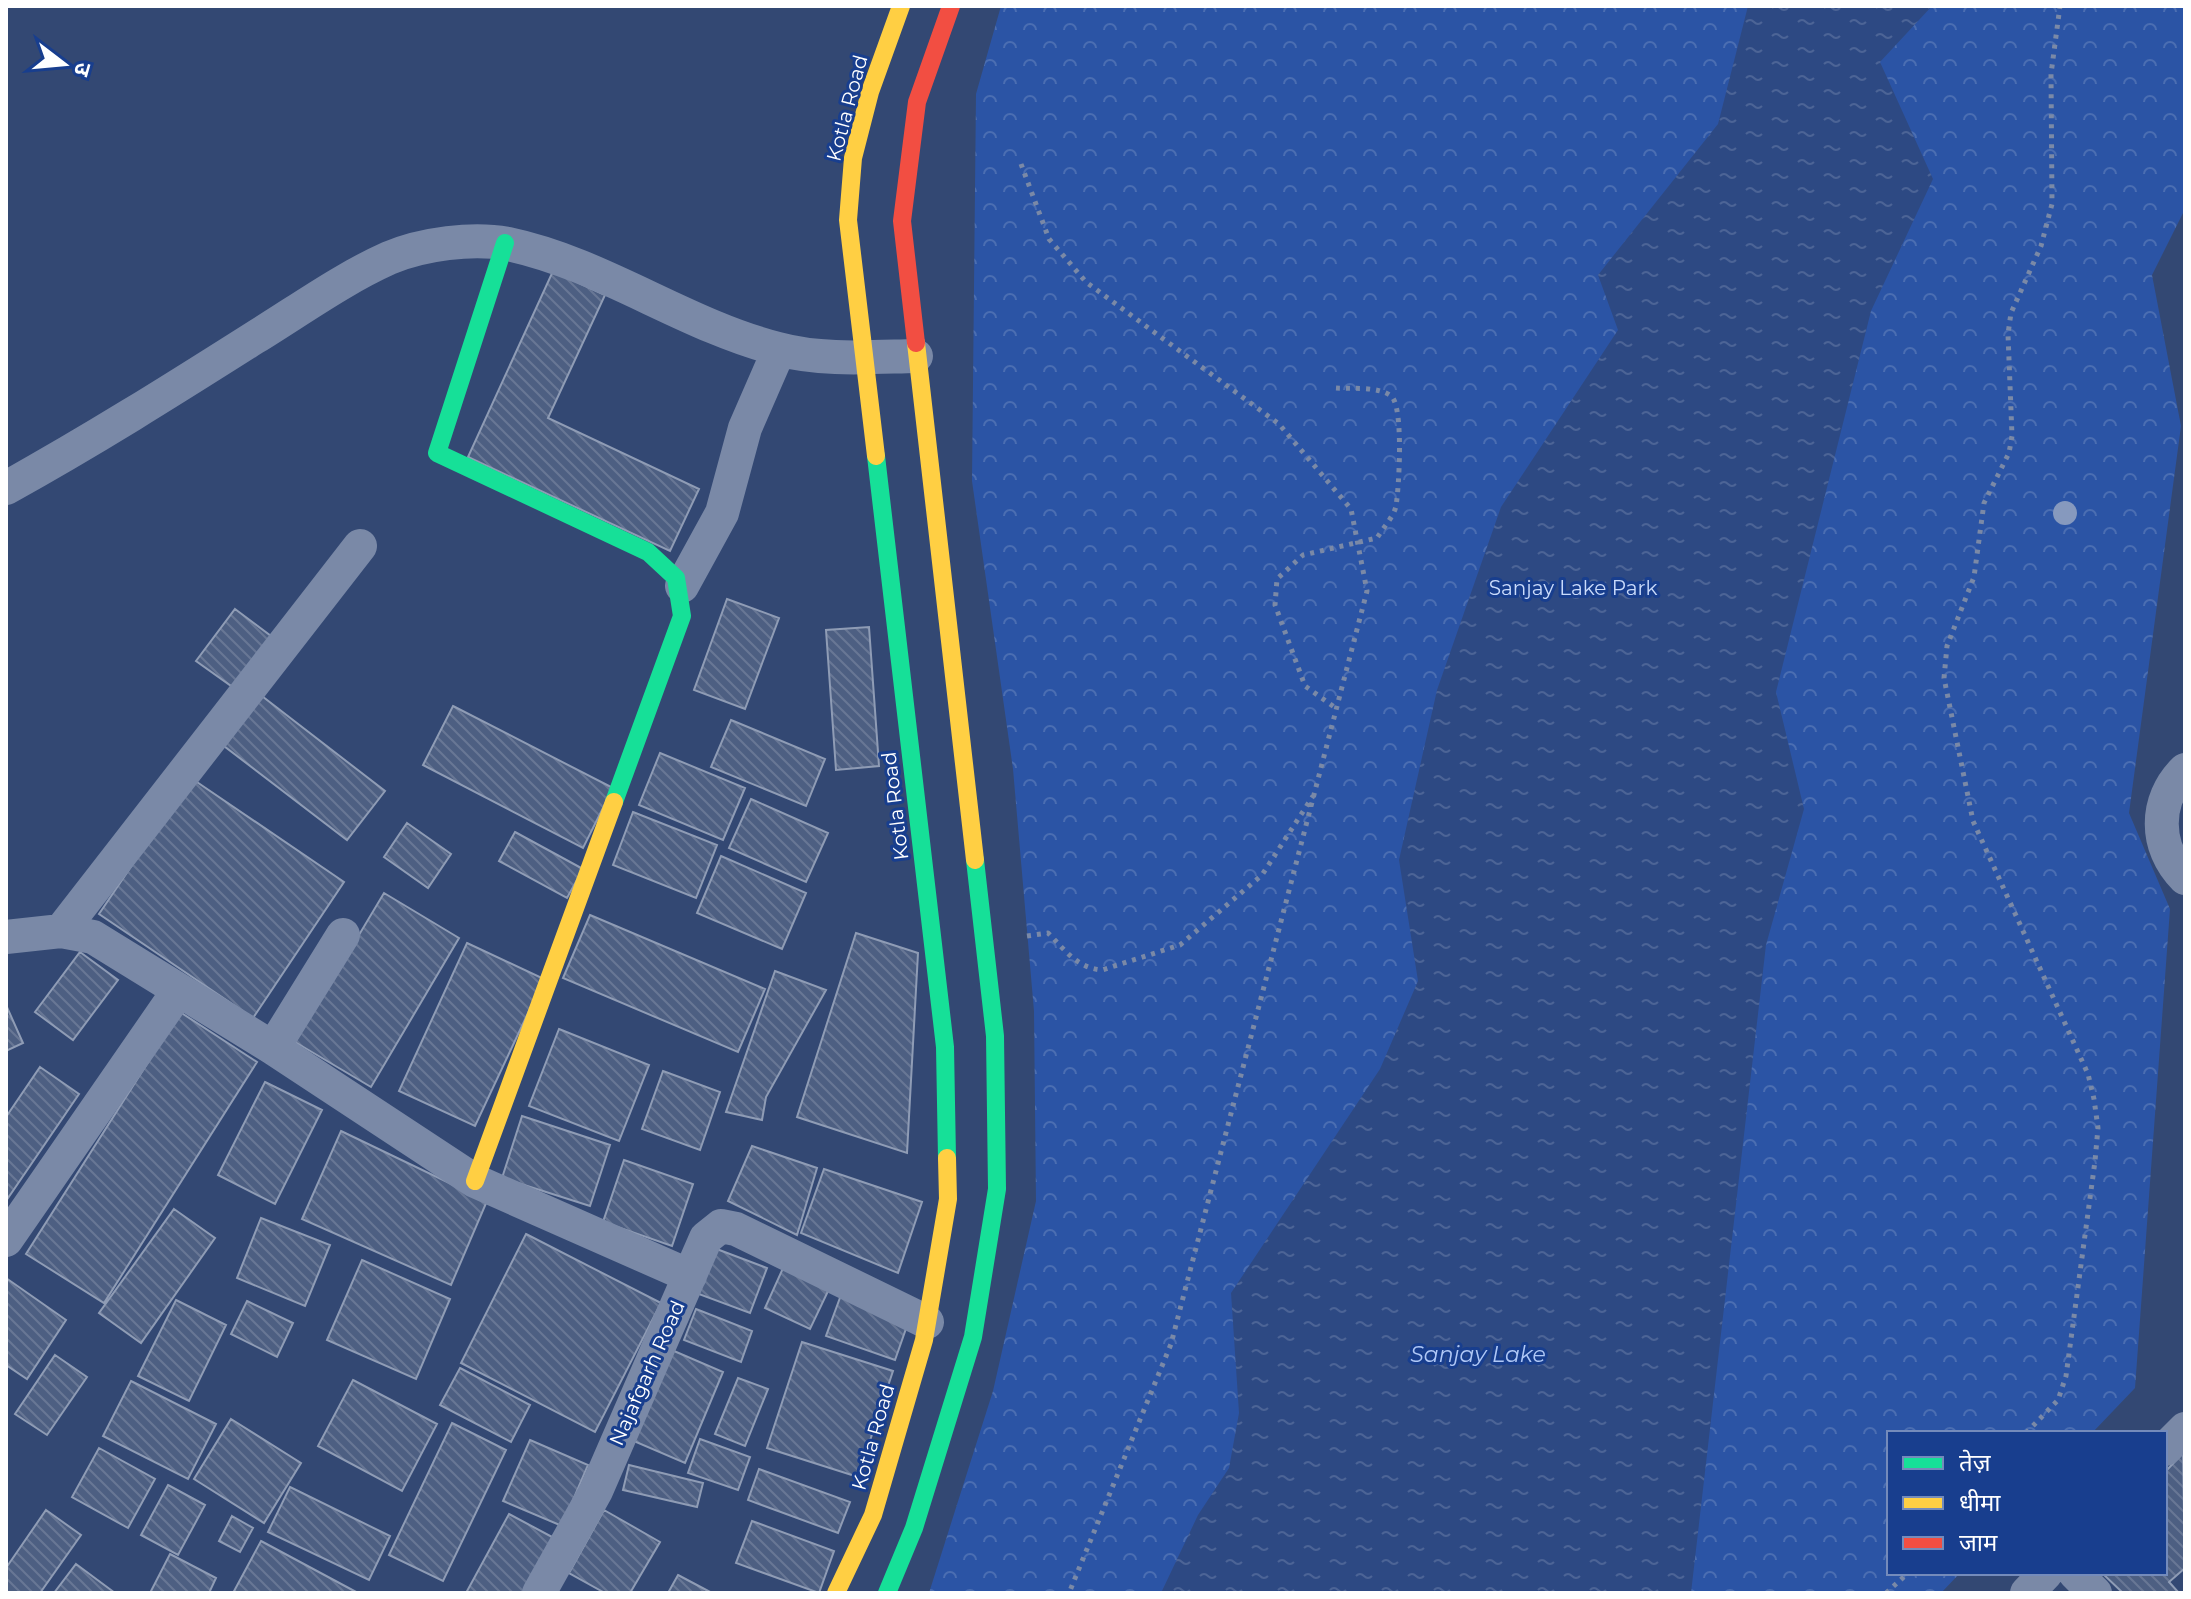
<svg xmlns="http://www.w3.org/2000/svg" width="2191" height="1599" viewBox="0 0 2191 1599" font-family="Montserrat,'Noto Sans Devanagari',sans-serif">
<style>
.park{fill:url(#park-crowns)}
.water{fill:url(#water-ripples)}
.building{fill:url(#building-back-hatch);stroke:#8f9cb5;stroke-width:2}
.lines{fill:none;stroke-linecap:round;stroke-linejoin:round}
.path{stroke:#7a89a7;stroke-width:5;stroke-dasharray:4 6;stroke-linecap:butt}
.street{stroke:#7a89a7;stroke-width:34}
.fast{stroke:#16e098;stroke-width:18}
.slow{stroke:#ffcf43;stroke-width:18}
.jam{stroke:#f24e42;stroke-width:18}
.tree{fill:#8699be}
.labels{text-anchor:middle;stroke-width:6;stroke-linejoin:round;paint-order:stroke}
.street-label{font-size:20px;fill:#fff;stroke:#183e8e}
.park-label{font-size:20px;fill:#cadbfb;stroke:#183e8e}
.water-label{font-size:22px;font-style:italic;fill:#b0c8f6;stroke:#183e8e}
</style>
<defs>
<pattern id="park-crowns" width="20" height="18" patternUnits="userSpaceOnUse" patternTransform="scale(2)"><rect width="20" height="18" fill="#2b54a5"/><path d="M2 6a3 3 0 1 1 6 0M12 15a3 3 0 1 1 6 0" fill="none" stroke="#4b6eb2"/></pattern>
<pattern id="water-ripples" width="26" height="14" patternUnits="userSpaceOnUse" patternTransform="scale(2)"><rect width="26" height="14" fill="#2d4983"/><path d="M2 4q2-2 4 0t4 0M15 11q2-2 4 0t4 0" fill="none" stroke="#4c6496"/></pattern>
<pattern id="building-back-hatch" width="6" height="6" patternUnits="userSpaceOnUse" patternTransform="scale(2)"><rect width="6" height="6" fill="#4d5f82"/><path d="M-1 5l2 2M0 0l6 6M5-1l2 2" fill="none" stroke="#687795"/></pattern>
</defs>
<rect width="100%" height="100%" fill="#334873"/>
<path class="park" d="M1001,6H2185V209L2152,275L2181,426L2129,813L2170,909L2135,1388L2092,1433H1889V1573H1960L1941,1593H929L993,1391L1036,1201L1034,1011L1013,769L972,481L976,94Z"/>
<path class="water" d="M1748,6H1932L1880,62L1933,179L1871,311L1776,692L1804,809L1766,945L1691,1593H1161L1198,1515L1229,1468L1239,1413L1231,1293L1380,1069L1418,981L1399,860L1437,690L1501,507L1618,330L1598,275L1718,124Z"/>
<path class="building" d="M553,271L605,295L548,418L699,489L670,551L468,457Z
M727,599L779,618L745,709L694,690Z
M235,609L271,636L234,688L196,661Z
M869,627L879,766L836,770L826,630Z
M258,693L385,791L347,840L220,743Z
M453,706L613,788L583,848L423,765Z
M731,720L825,759L806,806L711,767Z
M660,753L745,788L723,840L639,805Z
M191,778L344,882L253,1018L99,914Z
M751,799L828,833L806,882L729,848Z
M633,812L717,845L696,898L613,865Z
M407,823L451,854L428,888L384,857Z
M515,832L583,869L567,898L499,861Z
M721,856L806,893L782,949L697,913Z
M384,893L459,938L371,1087L295,1042Z
M590,915L765,989L738,1052L563,978Z
M856,933L918,953L907,1153L797,1117Z
M467,943L544,979L475,1126L399,1091Z
M80,952L118,980L73,1040L35,1012Z
M775,971L826,990L766,1097L762,1120L726,1112Z
M6,1005L23,1043L6,1051Z
M180,1012L257,1062L104,1303L26,1254Z
M559,1029L649,1065L619,1141L529,1106Z
M40,1067L79,1094L6,1201V1117Z
M663,1071L720,1092L700,1150L642,1129Z
M265,1082L322,1110L275,1204L218,1175Z
M522,1116L610,1145L590,1206L502,1178Z
M341,1131L487,1201L451,1285L302,1219Z
M752,1146L817,1168L797,1235L728,1201Z
M624,1160L693,1184L672,1246L603,1222Z
M824,1169L922,1202L898,1273L801,1233Z
M174,1209L215,1238L141,1343L99,1313Z
M261,1218L330,1245L305,1306L237,1278Z
M526,1234L661,1303L595,1432L461,1363Z
M714,1248L767,1268L750,1313L696,1293Z
M362,1260L450,1299L416,1379L327,1340Z
M784,1266L830,1287L810,1329L765,1308Z
M6,1278L66,1320L27,1379L6,1365Z
M841,1295L909,1320L895,1360L826,1336Z
M176,1300L226,1325L189,1401L138,1376Z
M247,1301L293,1323L277,1357L231,1334Z
M696,1309L752,1331L741,1362L684,1340Z
M802,1342L893,1371L858,1477L767,1448Z
M667,1348L723,1372L685,1463L629,1439Z
M55,1355L87,1377L47,1435L15,1414Z
M460,1368L530,1405L511,1442L440,1405Z
M738,1378L768,1389L745,1446L715,1434Z
M353,1380L437,1424L402,1491L318,1446Z
M131,1381L216,1424L188,1479L103,1436Z
M231,1419L301,1463L264,1523L194,1479Z
M452,1423L506,1450L443,1581L389,1555Z
M700,1439L750,1457L738,1490L688,1473Z
M530,1440L588,1465L562,1526L503,1501Z
M99,1448L155,1479L128,1528L72,1497Z
M2183,1453L2185,1568L2169,1582L2179,1593H2123L2102,1573H2165V1472Z
M629,1465L703,1483L697,1507L623,1490Z
M759,1469L850,1502L838,1533L748,1500Z
M168,1485L205,1505L178,1555L141,1535Z
M290,1487L390,1536L369,1580L268,1532Z
M46,1510L81,1535L40,1593H6V1568Z
M604,1510L660,1542L630,1593H605L569,1573Z
M509,1514L554,1538L524,1593H466Z
M232,1516L253,1528L240,1552L219,1541Z
M752,1521L834,1551L819,1593L736,1563Z
M261,1541L358,1593H233Z
M170,1554L216,1578L209,1593H150Z
M76,1564L115,1593H54Z
M678,1575L712,1593H668Z"/>
<g class="lines">
<path class="path" d="M1021,164L1049,239L1086,282L1279,424L1351,509L1367,591L1171,1344L1069,1593
M1336,388C1351,389 1378,386 1391,396C1404,406 1399,488 1396,506C1394,516 1383,528 1377,538L1303,555L1277,579L1275,605L1305,686L1337,709
M1027,936L1048,933C1065,950 1077,968 1102,970L1180,945L1262,875L1313,796
M2026,1433L2058,1400L2066,1376L2095,1161L2098,1128L2094,1099L2088,1074L1973,821L1944,678L1947,646L1974,577L1984,503L2009,453L2012,436L2008,334L2011,313L2041,246L2052,204L2051,74L2060,6
M1886,1593L1908,1573"/>
<path class="street" d="M6,488C91,441 172,390 254,338C298,311 342,279 389,258C422,244 473,237 508,244C603,264 684,325 778,349C822,361 870,357 916,356
M682,586L722,513L745,428L779,350
M2185,770C2154,800 2154,847 2185,878
M61,931L360,546
M6,937L61,931L93,937L273,1048L475,1181L690,1276
M273,1048L343,935
M6,1240L179,990
M2165,1449L2185,1429
M2075,1573L2095,1593
M539,1593L596,1491L706,1238L721,1226L736,1229L927,1322
M2027,1593L2046,1573"/>
<path class="fast" d="M505,243L437,453L648,552L676,578L682,616L614,802
M876,456L945,1047L947,1158
M887,1593L914,1528L973,1337L997,1189L995,1036L975,860"/>
<path class="slow" d="M916,343L975,860
M876,456L848,220L853,158L870,92L901,6
M475,1181L614,802
M836,1593L873,1515L924,1340L948,1199L947,1158"/>
<path class="jam" d="M916,343L902,221L917,102L951,6"/>
</g>
<circle class="tree" cx="2065" cy="513" r="12"/>
<g class="labels">
<g class="street-label">
<text transform="translate(847 108) rotate(-75)" y="7">Kotla Road</text>
<text transform="translate(895 806) rotate(-97)" y="7">Kotla Road</text>
<text transform="translate(647 1373) rotate(-66)" y="7">Najafgarh Road</text>
<text transform="translate(873 1437) rotate(-74)" y="7">Kotla Road</text>
</g>
<g class="park-label">
<text x="1573" y="595">Sanjay Lake Park</text>
</g>
<g class="water-label">
<text x="1478" y="1362">Sanjay Lake</text>
</g>
</g>
<rect width="2191" height="1599" fill="none" stroke="#ffffff" stroke-width="16"/>
<rect x="1887" y="1431" width="280" height="144" fill="#183e8e" stroke="#748bbb" stroke-width="2"/>
<rect x="1903" y="1457" width="40" height="12" fill="#16e098" stroke="#748bbb" stroke-width="2"/>
<text x="1959" y="1471" font-size="24" fill="#ffffff">तेज़</text>
<rect x="1903" y="1497" width="40" height="12" fill="#ffcf43" stroke="#748bbb" stroke-width="2"/>
<text x="1959" y="1511" font-size="24" fill="#ffffff">धीमा</text>
<rect x="1903" y="1537" width="40" height="12" fill="#f24e42" stroke="#748bbb" stroke-width="2"/>
<text x="1959" y="1551" font-size="24" fill="#ffffff">जाम</text>
<g transform="translate(64 64) rotate(106)" stroke="#183e8e" stroke-width="6" paint-order="stroke">
<path d="M0-6L14 30L0 20L-14 30Z" fill="#ffffff"/>
<text y="-12" font-size="22" font-weight="bold" text-anchor="middle" fill="#ffffff">उ</text>
</g>
</svg>
